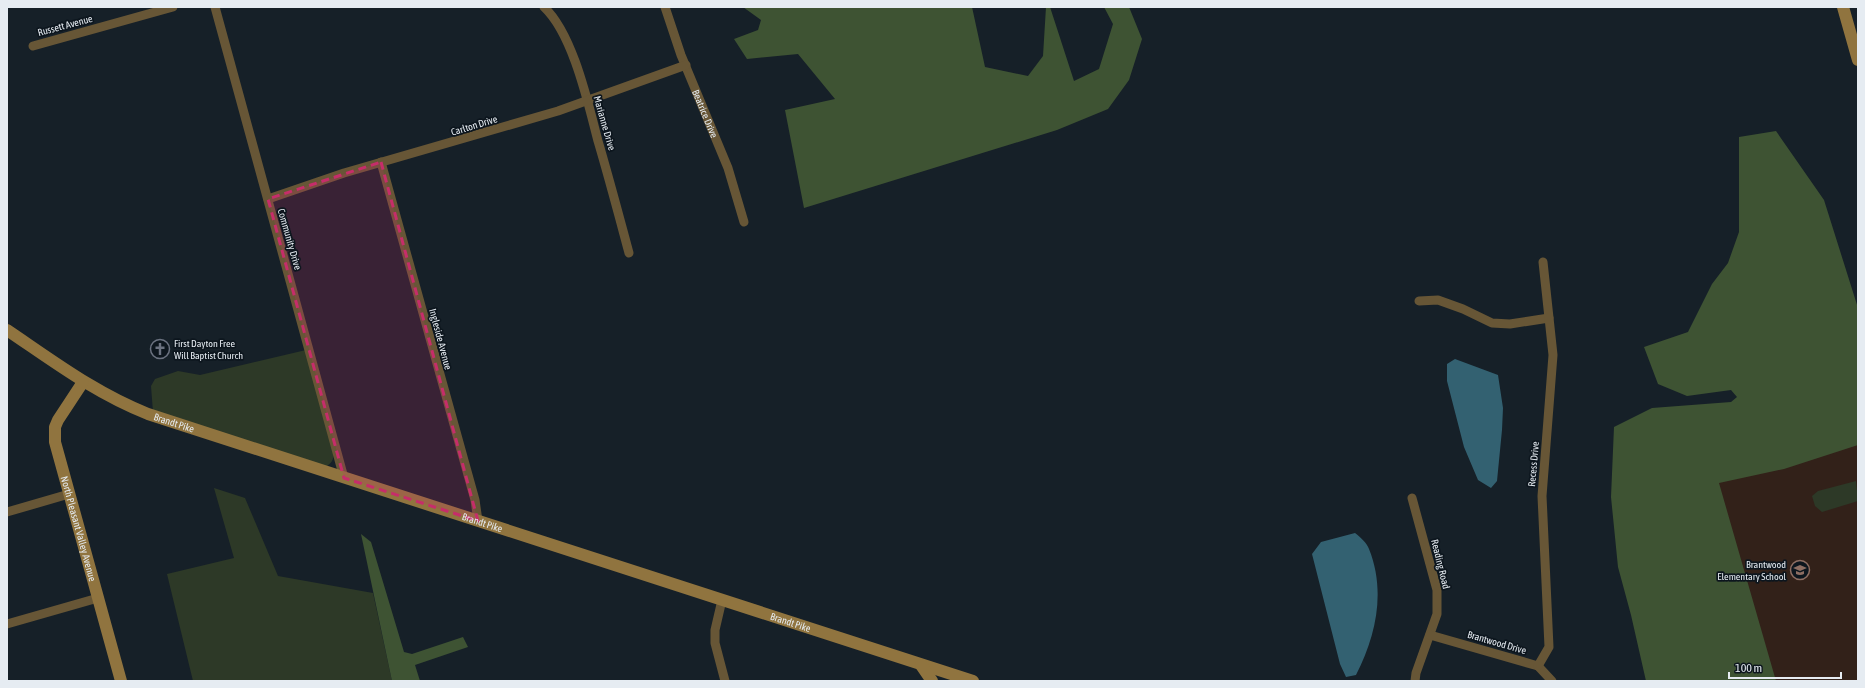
<svg xmlns="http://www.w3.org/2000/svg" width="1865" height="688" viewBox="0 0 1865 688" font-family="'Asap Condensed',sans-serif">
<style>
.education{fill:#322119}
.green{fill:#2d3927}
.forest{fill:#3e5333}
.water{fill:#336171}
.lines{fill:none;stroke-linecap:round;stroke-linejoin:round}
.street{stroke:#675636;stroke-width:9}
.secondary{stroke:#90743f;stroke-width:12}
.marked{fill:#c62d6a;fill-opacity:0.2;stroke:#c62d6a;stroke-width:3;stroke-dasharray:8 5;stroke-linejoin:round}
.labels{text-anchor:middle;stroke-width:3.5;stroke-linejoin:round;paint-order:stroke}
.street-label{font-size:10px;fill:#e6ecf2;stroke:#0d161e}
.poi-label{font-size:10px;fill:#e6ecf2;stroke:#0d161e;text-anchor:start}
</style>
<rect width="100%" height="100%" fill="#162028"/>
<path class="education" d="M1858,413V681H1775L1707,459Z"/>
<path class="green" d="M306,350L333,446C334,456 335,462 325,467L153,412L151,386L155,379L178,371L200,375Z
M1856,481L1858,501L1822,512L1815,506L1812,496L1818,491Z
M214,488L245,498L278,576L373,593L392,681H193L167,574L234,558Z"/>
<path class="forest" d="M743,7H972L985,67L1028,76L1043,56L1046,7H1050L1074,81L1099,69L1113,24L1104,7H1129L1142,39L1129,80L1108,109L1057,130L804,208L785,110L835,99L798,54L747,59L734,39L758,30L761,20Z
M1776,131L1824,200L1858,308V445L1784,469L1719,483L1776,681H1646L1631,615L1618,567L1611,497L1614,427L1652,408L1731,402L1737,397L1731,390L1687,396L1658,384L1644,347L1688,332L1712,284L1728,263L1739,232V137Z
M361,534L371,542L404,652L412,654L463,637L468,647L415,665L420,681H392Z"/>
<path class="water" d="M1455,359L1498,375L1503,408L1502,430L1497,481L1491,488L1478,480L1464,447L1447,381V364Z
M1355,533C1360,537 1367,543 1369,549C1386,591 1376,636 1356,675L1346,677L1340,664L1312,554L1321,542Z"/>
<g class="lines">
<g class="street">
<path d="M215,7L344,478"/>
<path d="M544,7C573,34 588,103 598,141C609,178 619,216 629,253"/>
<path id="s1" d="M665,7L681,55L728,168L744,222"/>
<path d="M33,46L173,7"/>
<path d="M381,162L475,500L478,521"/>
<path d="M268,199L344,173L558,111L686,65"/>
<path d="M1419,301L1438,300L1463,309L1492,323L1510,324L1549,318"/>
<path d="M1412,498L1437,590V614L1416,673L1415,681"/>
<path d="M7,512L69,494"/>
<path d="M722,600L715,630V643L725,681"/>
<path d="M7,624L98,598"/>
<path d="M1430,635L1538,666L1552,681"/>
<path d="M1538,666L1549,647L1542,496L1553,355L1543,262"/>
</g>
<g class="secondary">
<path d="M1843,7L1858,60"/>
<path id="s2" d="M7,330C53,361 95,393 148,414L973,681"/>
<path id="s3" d="M83,382L58,420L55,427V442L121,681"/>
<path d="M921,665L932,681"/>
</g>
</g>
<path class="marked" d="M381,162L478,521L344,478L268,199Z"/>
<defs>
<g id="church-ring" transform="scale(1)"><circle r="9.5" fill="#0d161e" stroke="#6b7280" stroke-width="1.5"/><path d="M-1.2-6h2.4v3.5h3.3v2.4h-3.3V6h-2.4V-.1h-3.3v-2.4h3.3Z" fill="#6b7280"/></g>
<g id="school-ring" transform="scale(1)"><circle r="9.5" fill="#0d161e" stroke="#8d6e63" stroke-width="1.5"/><path d="M0-5L7-2L0 1L-7-2ZM-4 1L0 2.5L4 1V4Q0 6-4 4Z" fill="#8d6e63"/></g>
</defs>
<g fill-rule="evenodd">
<use href="#church-ring" x="160" y="349"/>
<use href="#school-ring" x="1800" y="570"/>
</g>
<g class="labels">
<g class="street-label">
<text transform="translate(65 25) rotate(-15)" y="4">Russett Avenue</text>
<text dy="4" stroke="none"><textPath href="#s1" startOffset="114">Beatrice Drive</textPath></text>
<text transform="translate(605 123) rotate(74)" y="4">Marianne Drive</text>
<text transform="translate(474 125) rotate(-17)" y="4">Carlton Drive</text>
<text transform="translate(290 239) rotate(74)" y="4">Community Drive</text>
<text transform="translate(441 339) rotate(75)" y="4">Ingleside Avenue</text>
<text dy="4" stroke="none"><textPath href="#s2" startOffset="192">Brandt Pike</textPath></text>
<text transform="translate(1533 464) rotate(-85)" y="4">Recess Drive</text>
<text dy="4" stroke="none"><textPath href="#s2" startOffset="516">Brandt Pike</textPath></text>
<text dy="4" stroke="none"><textPath href="#s3" startOffset="158">North Pleasant Valley Avenue</textPath></text>
<text transform="translate(1441 564) rotate(76)" y="4">Reading Road</text>
<text dy="4" stroke="none"><textPath href="#s2" startOffset="840">Brandt Pike</textPath></text>
<text transform="translate(1497 642) rotate(16)" y="4">Brantwood Drive</text>
</g>
<g class="poi-label">
<text x="174" y="347">First Dayton Free<tspan x="174" dy="12">Will Baptist Church</tspan></text>
<text x="1786" y="568" text-anchor="end">Brantwood<tspan x="1786" dy="12">Elementary School</tspan></text>
</g>
</g>
<rect width="1865" height="688" fill="none" stroke="#e6ecf2" stroke-width="16"/>
<path d="M1729 672v6h112v-6" fill="none" stroke="#e6ecf2" stroke-width="2"/>
<text x="1735" y="672" font-size="12" fill="#e6ecf2" stroke="#0d161e" stroke-width="3" paint-order="stroke">100 m</text>
</svg>
